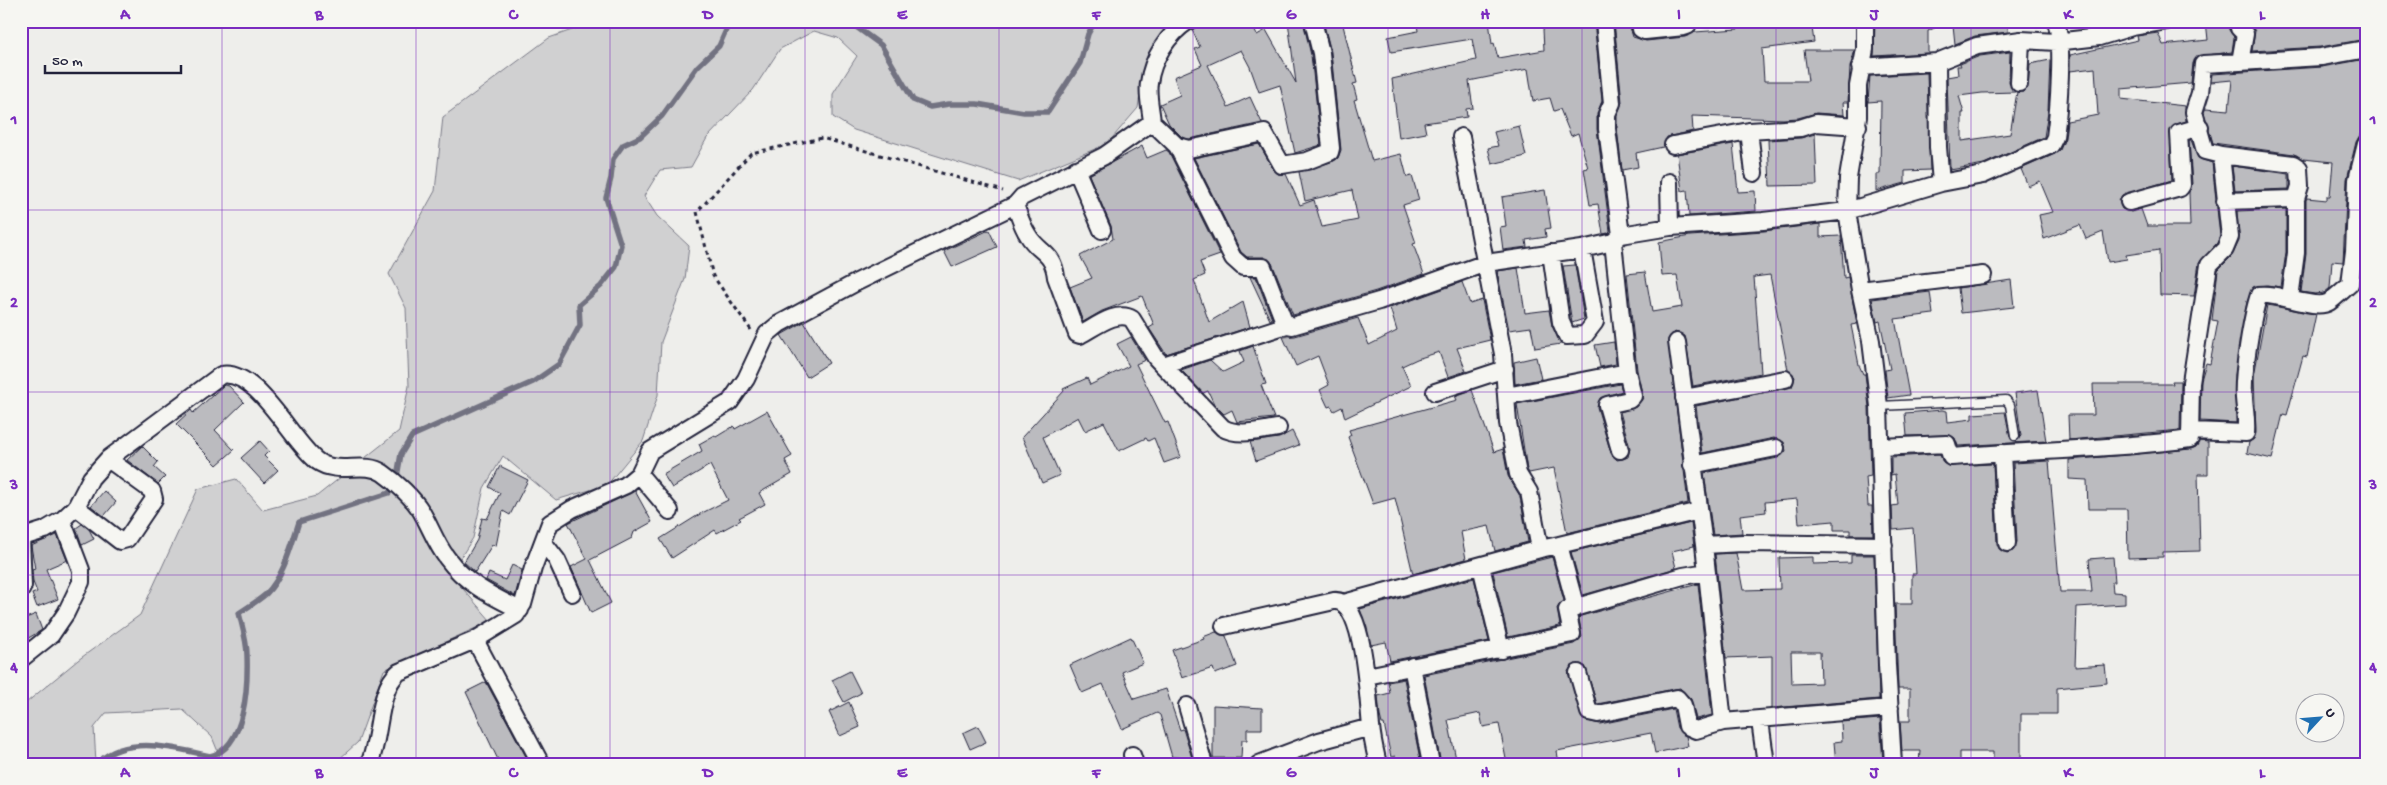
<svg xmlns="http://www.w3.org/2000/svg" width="2387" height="785" viewBox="0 0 2387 785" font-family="'Gochi Hand',sans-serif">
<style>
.green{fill:#d0d0d1;stroke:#797986}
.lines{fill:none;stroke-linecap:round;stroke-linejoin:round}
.stream{stroke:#727281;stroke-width:5.5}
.building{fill:#bbbbbf;stroke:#22223b;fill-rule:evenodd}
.lane-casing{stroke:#22223b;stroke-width:11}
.street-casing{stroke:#22223b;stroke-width:20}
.path{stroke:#22223b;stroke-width:3;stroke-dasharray:4 4;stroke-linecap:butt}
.lane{stroke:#f6f6f2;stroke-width:8}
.street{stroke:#f6f6f2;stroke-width:16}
.grid{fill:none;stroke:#7b2cbf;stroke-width:1;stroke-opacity:0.55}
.neatline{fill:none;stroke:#7b2cbf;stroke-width:2}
.grid-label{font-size:16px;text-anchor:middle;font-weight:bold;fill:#7b2cbf}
</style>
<rect width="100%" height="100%" fill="#eeeeeb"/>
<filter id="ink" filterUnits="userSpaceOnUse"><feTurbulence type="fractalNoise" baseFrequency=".02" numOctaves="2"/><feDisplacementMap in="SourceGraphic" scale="10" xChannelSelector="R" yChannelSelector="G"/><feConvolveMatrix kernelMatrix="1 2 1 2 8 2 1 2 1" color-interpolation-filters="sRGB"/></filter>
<g filter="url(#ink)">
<path class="green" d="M598,21H1173L1144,68L1138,108L1107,144L1018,181L854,130L833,117V94L857,56L838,38L814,31L780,49L753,90L707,138L691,167L660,170L644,196L657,216L689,246L685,279L661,342L658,395L643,441L607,485L556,500L503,456L484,488L473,538L450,574L491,621L384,670L358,742L337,761L296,762V764H223L212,737L182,709L106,713L94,728L96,764H21V707L78,660L140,615L198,489L236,479L263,510L317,496L399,431L409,386L406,308L389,274L435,191L443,117L549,38Z"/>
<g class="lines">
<path class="stream" d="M848,21L881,45L913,100L930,107L949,104H977L1024,112H1048L1080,63L1088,34L1095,21
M100,764V761C127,735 177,748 210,756C246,748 248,685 247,655C247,641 242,626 239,613C248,607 258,601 266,594C284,576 291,546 299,522L389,493L396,482L401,454L412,436L533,382L559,364L580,325L579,305L601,286L616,267L621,245L606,198L611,178L613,159L623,145L640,137L662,116L697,67L719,46L730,21"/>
</g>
<path class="building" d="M1206,21H1249L1257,35L1266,30L1296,83L1288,21H1303L1311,55L1321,145L1295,153L1280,85L1259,92L1250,67L1241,50L1208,65L1228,107L1250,97L1262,123L1189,139L1182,137L1169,124L1160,104L1180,95L1174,77L1202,65L1195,49L1200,47L1192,30Z
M1323,21H1342L1357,83L1353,84L1357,99L1354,100L1372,161L1401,154L1407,177L1412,176L1419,200L1403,205L1416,243L1413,244L1424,274L1376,291L1293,315L1272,263L1264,257H1247L1241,252L1194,158L1259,144L1274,170L1278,174H1286L1300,205L1314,200L1322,227L1358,220L1352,190L1305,201L1299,172L1334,161L1338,158L1341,150L1331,52Z
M1431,21H1489L1492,44L1494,43L1498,58L1544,50L1543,29L1583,21H1594L1602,101L1597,114V129L1610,231L1608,233L1603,234L1598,204L1590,205L1584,169L1588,168L1578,133L1571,136L1560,109L1554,111L1550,98L1533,101L1528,69L1469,81L1473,108L1466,109L1467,117L1424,123L1426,133L1399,138L1392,79L1476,60L1472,39L1391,52L1388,37L1418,31L1417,25Z
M1614,21H1628L1633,37L1646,41L1685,37L1695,32L1738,29L1737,21H1811L1814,42L1762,49L1764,81H1808L1804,50H1855L1850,67L1848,102H1843L1844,115L1816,113L1798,118L1783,119L1692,116L1693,131L1667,137L1663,147L1636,153L1638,167L1622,170L1617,128V116L1622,102Z
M1875,21H1949L1928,31V53L1874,56Z
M2206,21H2228L2229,30L2234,37L2232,52L2198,56L2193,63L2191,83L2121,89V99L2185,106L2186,121L2176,124L2170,130L2172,180L2122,195L2119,200L2122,209L2131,212L2141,209L2147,226H2190L2189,192L2192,184L2189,140H2191L2198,158L2212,163L2220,236L2217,243L2199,263L2194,296L2160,295L2159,250L2126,255L2127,259L2108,262L2103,232L2086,239L2080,225L2044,239L2039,215L2053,212L2040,181L2028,186L2021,169L2055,154L2060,150L2065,138L2067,121L2098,115L2095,68L2070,71V55L2138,40L2137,36L2158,33L2163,45L2208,40Z
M2248,21H2277L2278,25L2296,21H2366V39L2320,47L2252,51L2255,31Z
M2008,22V32L1975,36L1955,44L1953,25Z
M2010,52L2009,83L2015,92L1982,93L1959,96L1964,113H1962V141L2010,134L2017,92H2023L2028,88L2030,64L2050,60L2048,111L2044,137L1984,164L1950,170L1947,77L1958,75L1957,66H1961L1960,64L1980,56Z
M2366,59V98L2362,131L2356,142L2347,179L2343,262L2332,261L2330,288L2324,293L2315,294L2301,292L2306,253V200L2307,198L2327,200V196H2330L2333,162L2303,159L2294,154L2213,143L2204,112L2206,108L2229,110L2232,80L2211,82L2212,74L2322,67Z
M1927,73L1930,170L1905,171V183L1876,191V174H1880L1881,101L1868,102L1870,76Z
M1519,126L1526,156L1492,164L1488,148L1498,146L1494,132Z
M1815,134L1817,185L1770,186L1768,140L1801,138Z
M1733,144L1738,192L1755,191L1756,211L1689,216L1687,190L1682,191L1677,154Z
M1142,146L1147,158L1166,150L1169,152L1220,255L1200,262L1205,275L1194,280L1209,322L1243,302L1250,327L1166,354L1149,328L1154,325L1142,296L1102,311L1083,322L1070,287L1092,278L1080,256L1113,239L1111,226L1089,175Z
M2232,166L2289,174V189L2235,191Z
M1545,190L1551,228L1545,229L1546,237L1526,240L1527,247L1503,250L1500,227L1506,226L1502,197Z
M2286,209V252L2281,287L2267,285L2253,287L2247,302L2235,375L2236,423L2200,421L2201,380L2206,363L2210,364L2218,321L2212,320L2218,270L2232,256L2239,241L2237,211Z
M1820,224V237L1841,236L1844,278L1848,277L1857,324L1851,325L1859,365L1863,374H1865L1869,407L1871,476L1866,477L1868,506H1872L1873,535H1850V530H1834V521L1799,524L1797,499L1765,502L1766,512L1740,515L1742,533L1713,535L1704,473L1778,458L1786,451L1784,442L1774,438L1702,453L1696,406L1792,387L1795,377L1788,370L1770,275L1754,277L1761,373L1693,386L1685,336L1675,332L1668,339L1688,503L1567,533L1554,468L1529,473L1527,470L1517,404L1620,384L1622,391L1600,398L1597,407L1611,453L1617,460L1623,459L1628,457L1630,448L1620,412L1636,407L1643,398L1637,370L1627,274L1645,272L1652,312L1682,307L1677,275L1662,276L1659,242L1690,236L1764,231Z
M989,230L997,247L952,267L944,251Z
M1575,265L1584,319L1572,323L1563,266Z
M1518,268L1525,313L1549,310L1552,326L1561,344L1535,348L1531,327L1509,330L1497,271Z
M1250,277H1256L1272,319L1270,320Z
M2011,280L2014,307L1961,313L1958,288Z
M1462,282L1470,304L1482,300L1490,340L1457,348L1466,371L1448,377L1439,352L1417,359L1402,366L1411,386L1345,418L1342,407L1334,411L1331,406L1328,407L1320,390L1329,385L1318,356L1296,366L1283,337L1295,336L1358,318L1369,345L1397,331L1390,308Z
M1930,292L1933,314L1895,319L1909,395L1888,398L1885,370L1890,369L1880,321L1877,322L1872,299Z
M2267,305L2316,314L2307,357L2303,356L2287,415L2283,414L2272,459L2247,453L2249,442L2254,439L2256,433L2254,376Z
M804,322L829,363L807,377L781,335Z
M1131,337L1145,360L1136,364L1165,423L1168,422L1181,457L1164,463L1154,438L1148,441L1146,438L1119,451L1104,422L1085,431L1078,417L1043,437L1060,475L1042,483L1022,437L1064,391L1063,389L1087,378L1090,385L1129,366L1117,344Z
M1614,342L1616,364L1600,367L1595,345Z
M1253,346L1266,384L1261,385L1274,418L1237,422L1232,410L1224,414L1214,404L1208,391L1203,393L1181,370L1210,360L1223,372L1244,362L1240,351Z
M1536,357L1541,379L1515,384L1514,362Z
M2172,381H2181L2180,430L2069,440L2068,415H2094L2093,384H2173Z
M224,385L229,386L244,402L215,430L234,450L217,465L176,424L191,410L193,413Z
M1472,390L1494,452L1503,449L1508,476L1520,496L1528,542L1495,551L1489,526L1461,532L1466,559L1413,574L1395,498L1373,504L1348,437L1351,435L1349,430L1457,400L1455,396Z
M2038,390L2046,441L1958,446L1955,438L1950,435L1907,436L1905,413L1942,410L1947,411L1948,422L1972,419V414L2005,412L2010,437L2016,441L2021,436L2015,393Z
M767,411L792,456L785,460L792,474L759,493L765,504L739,518L741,520L717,533L715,530L672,558L660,539L700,514L728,500L710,465L672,488L663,474L702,451L699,444L715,435L716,437L734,426L735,429Z
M1292,431L1299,445L1256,461L1250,442L1279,438Z
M260,441L269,451L264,456L278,470L264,483L241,458Z
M2199,441L2208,442V474H2198L2200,551L2163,552V557L2128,558L2127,509H2088L2087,480L2069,479V460L2191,449L2196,447Z
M142,446L158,462L154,467L165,477L158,484L127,460Z
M1940,454L1943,463L1948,466L1993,464L1997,544L1999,549L2007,553L2013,551L2017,542L2013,463L2049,461L2060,592H2092L2089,559L2113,557L2115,582H2112L2113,592L2125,593V604L2077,607L2075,667L2105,665L2107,683L2057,688V714H2021V763H1993V752H1960V764H1919L1920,751H1902L1900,721H1910V689H1898L1895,604H1912V574H1916L1913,528L1893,530L1892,506L1898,505L1895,474L1891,475V457Z
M500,466L528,480L510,515L503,511L496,546L492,545L475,572L464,562L477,540L482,518L487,519L500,493L489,487Z
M104,491L116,502L104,516L91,506Z
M635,491L652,522L634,532L632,538L590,560L611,603L591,613L571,567L587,559L568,523Z
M1691,523L1694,546L1672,551L1676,568L1583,595L1571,552Z
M82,524L89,529L94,539L82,545L76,528Z
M57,535L67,560L46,569L58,599L37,607L32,594L37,592L33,582L32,570L35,569L31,546Z
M1736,553L1743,590L1780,589L1779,558L1813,557V564L1851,563V555H1874L1879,699L1772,708V656L1726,658L1715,554ZM1791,652H1820L1821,683L1792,684Z
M1552,557L1564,601L1557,608L1560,626L1508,637L1493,572Z
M512,565L522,570L515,596L486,580L489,573L505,580Z
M1474,578L1489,641L1390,661L1386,642L1371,645L1360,609Z
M1698,584L1712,715L1696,719L1691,699L1680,688L1597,704L1585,666L1575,664L1568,671L1583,720L1600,724L1673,709L1677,728L1686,736L1688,746L1655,753L1651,733L1557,751L1559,764H1507L1499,724L1483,727L1480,713L1448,720L1457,764H1441L1424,675L1574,644L1582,637L1579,618L1581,616Z
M36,614L42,630L25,640L21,631V620Z
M1216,632L1226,636L1237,666L1215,674L1213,668L1182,678L1172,650L1204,639L1203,637Z
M1131,637L1143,663L1122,672L1134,699L1166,689L1180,730L1183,729L1192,758L1172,757L1160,715L1157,713L1122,729L1103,684L1082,693L1070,665Z
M850,671L861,693L844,702L832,680Z
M1404,679L1421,764H1396L1395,756L1391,757L1384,724H1382L1380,716L1378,696L1390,693L1388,682Z
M486,682L530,764H500L466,692Z
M849,702L860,727L840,736L829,712Z
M1213,705L1262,708V729H1247V740H1242L1241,758H1213Z
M1880,719L1883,763L1836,764L1834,742L1842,741L1841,722Z
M978,726L986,742L970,749L963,733Z"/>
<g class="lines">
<g class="lane-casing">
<path id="lane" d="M1879,406L2006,400L2010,405L2015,436"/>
</g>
<g class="street-casing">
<path id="street" d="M1604,21L1612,103L1607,114V129L1621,235
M1640,21L1641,29L1645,31L1684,27L1687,26V21
M1865,21V49L1858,86V117L1848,178L1847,211L1860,290L1871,341L1879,406L1887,665L1893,764
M1937,62L1938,147L1941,183L1983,175L2051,145L2055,137C2058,115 2065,37 2055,21
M2240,62L2321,57L2366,49
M1860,67L1937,62L1977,46L2021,40L2056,42L2099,37L2132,27L2167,21
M2019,83L2021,40
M1152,122L1177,146L1189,149L1264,133L1282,165L1307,161L1330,152L1331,148L1321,53L1313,21
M1461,137L1503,354L1508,423L1518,474L1529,492L1540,549L1559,545L1576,608
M1673,145L1749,131
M1177,146L1233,258L1243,267H1263L1283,319L1287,325L1292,326L1379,301L1486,263L1582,249L1613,242L1621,235L1670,227L1763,221L1847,211L1941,183
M2221,155L2293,164L2299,168L2300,186L2296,199V253L2290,298
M1076,169L1102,230
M1754,173L1749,131L1800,128L1816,123L1858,126
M1669,182L1670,227
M2225,201L2296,199
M2129,202L2180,188L2182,185L2179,133L2200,127
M1015,205C1019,215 1022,226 1028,235C1038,253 1053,251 1056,277L1077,334L1080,335C1094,328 1117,309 1132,319L1156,358L1223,428C1239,437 1261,430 1278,428
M1613,242L1627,372
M1551,253L1561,322L1567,336L1585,335L1595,322L1582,249
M1860,290L1983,275
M1677,342L1704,545L1723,722
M1163,365L1287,325
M1435,392L1505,369
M1507,396L1627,372L1633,396L1629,400L1607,405L1620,450
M1684,398L1785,379
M2190,431L2246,433C2247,418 2245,412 2244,398C2242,376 2252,316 2259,295C2278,292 2315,311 2329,302C2336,297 2343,290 2350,284L2354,251L2357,180L2366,144
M1880,447L1947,444L1951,457C2030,450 2111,450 2190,439L2191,382L2209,265L2225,249L2230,237L2221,155L2205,151L2194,112L2200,93L2203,64L2240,62L2245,34L2239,28L2238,21
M2002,453L2007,543
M1692,465L1776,448
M639,474L670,511
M76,507L120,541L127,539L154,499L152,491L108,459
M23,537L45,530L62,520L76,507L91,478L108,459L221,375C257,368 291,441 317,461C338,476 364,460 383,473C396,482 413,498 421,511C430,526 436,544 447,558C466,584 492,596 520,610
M21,538L23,586L21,590
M544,543L557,560L572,593
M1559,545L1699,511
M1704,545L1743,543L1884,545
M1481,566L1501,650
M1344,603L1540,549
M1224,626L1334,601C1365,597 1368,704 1371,726C1372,739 1375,751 1378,764
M475,640L541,764
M21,659L51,635L66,613L81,582V570L62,520
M1412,666L1431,764
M1578,673L1589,712L1598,714L1677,698L1683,705L1687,726L1696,730L1723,722L1890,708
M1367,676L1572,634L1567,610L1683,576L1707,572
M1187,706L1204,764
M1760,721L1766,764
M1132,755L1135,764
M369,764C381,739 377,689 399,672L475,640L516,615L523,604L533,568L550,523L572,509L626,485L639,474L650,451L730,402L746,379L767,334L779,324L857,282L1015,205L1022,197L1104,156L1152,122C1151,110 1147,95 1149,83C1152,59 1168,34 1188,21
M1259,764L1319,741L1371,727"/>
</g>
<path class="path" d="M751,330L713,276L697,212L751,153L822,138L1003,191"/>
<use href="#lane" class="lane"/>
<use href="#street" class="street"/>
</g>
</g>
<path class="grid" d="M222,21V764M416,21V764M610,21V764M805,21V764M999,21V764M1193,21V764M1388,21V764M1582,21V764M1776,21V764M1971,21V764M2165,21V764M21,210H2366M21,392H2366M21,575H2366"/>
<rect width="2387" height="785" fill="none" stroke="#f6f6f2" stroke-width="55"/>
<g transform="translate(2320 718) rotate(64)"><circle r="24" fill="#f6f6f2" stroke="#a1a1a9"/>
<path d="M0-4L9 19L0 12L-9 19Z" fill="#1f6fb2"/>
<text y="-8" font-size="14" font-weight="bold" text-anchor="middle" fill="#22223b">U</text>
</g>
<path d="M45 65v8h136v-8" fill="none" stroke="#22223b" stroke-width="2.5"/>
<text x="52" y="65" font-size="15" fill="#22223b" stroke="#f6f6f2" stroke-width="4" paint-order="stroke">50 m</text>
<rect x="28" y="28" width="2332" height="730" class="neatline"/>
<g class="grid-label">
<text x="125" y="19">A</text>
<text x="319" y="19">B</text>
<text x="513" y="19">C</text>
<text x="708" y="19">D</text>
<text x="902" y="19">E</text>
<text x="1096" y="19">F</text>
<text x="1291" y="19">G</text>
<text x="1485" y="19">H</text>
<text x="1679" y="19">I</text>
<text x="1874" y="19">J</text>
<text x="2068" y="19">K</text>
<text x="2262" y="19">L</text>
<text x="14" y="124">1</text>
<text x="2373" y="124">1</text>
<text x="14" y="307">2</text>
<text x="2373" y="307">2</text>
<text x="14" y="489">3</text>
<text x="2373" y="489">3</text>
<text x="14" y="672">4</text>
<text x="2373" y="672">4</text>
<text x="125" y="777">A</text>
<text x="319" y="777">B</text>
<text x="513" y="777">C</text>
<text x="708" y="777">D</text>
<text x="902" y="777">E</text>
<text x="1096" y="777">F</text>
<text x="1291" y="777">G</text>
<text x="1485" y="777">H</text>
<text x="1679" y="777">I</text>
<text x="1874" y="777">J</text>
<text x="2068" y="777">K</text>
<text x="2262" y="777">L</text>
</g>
</svg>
